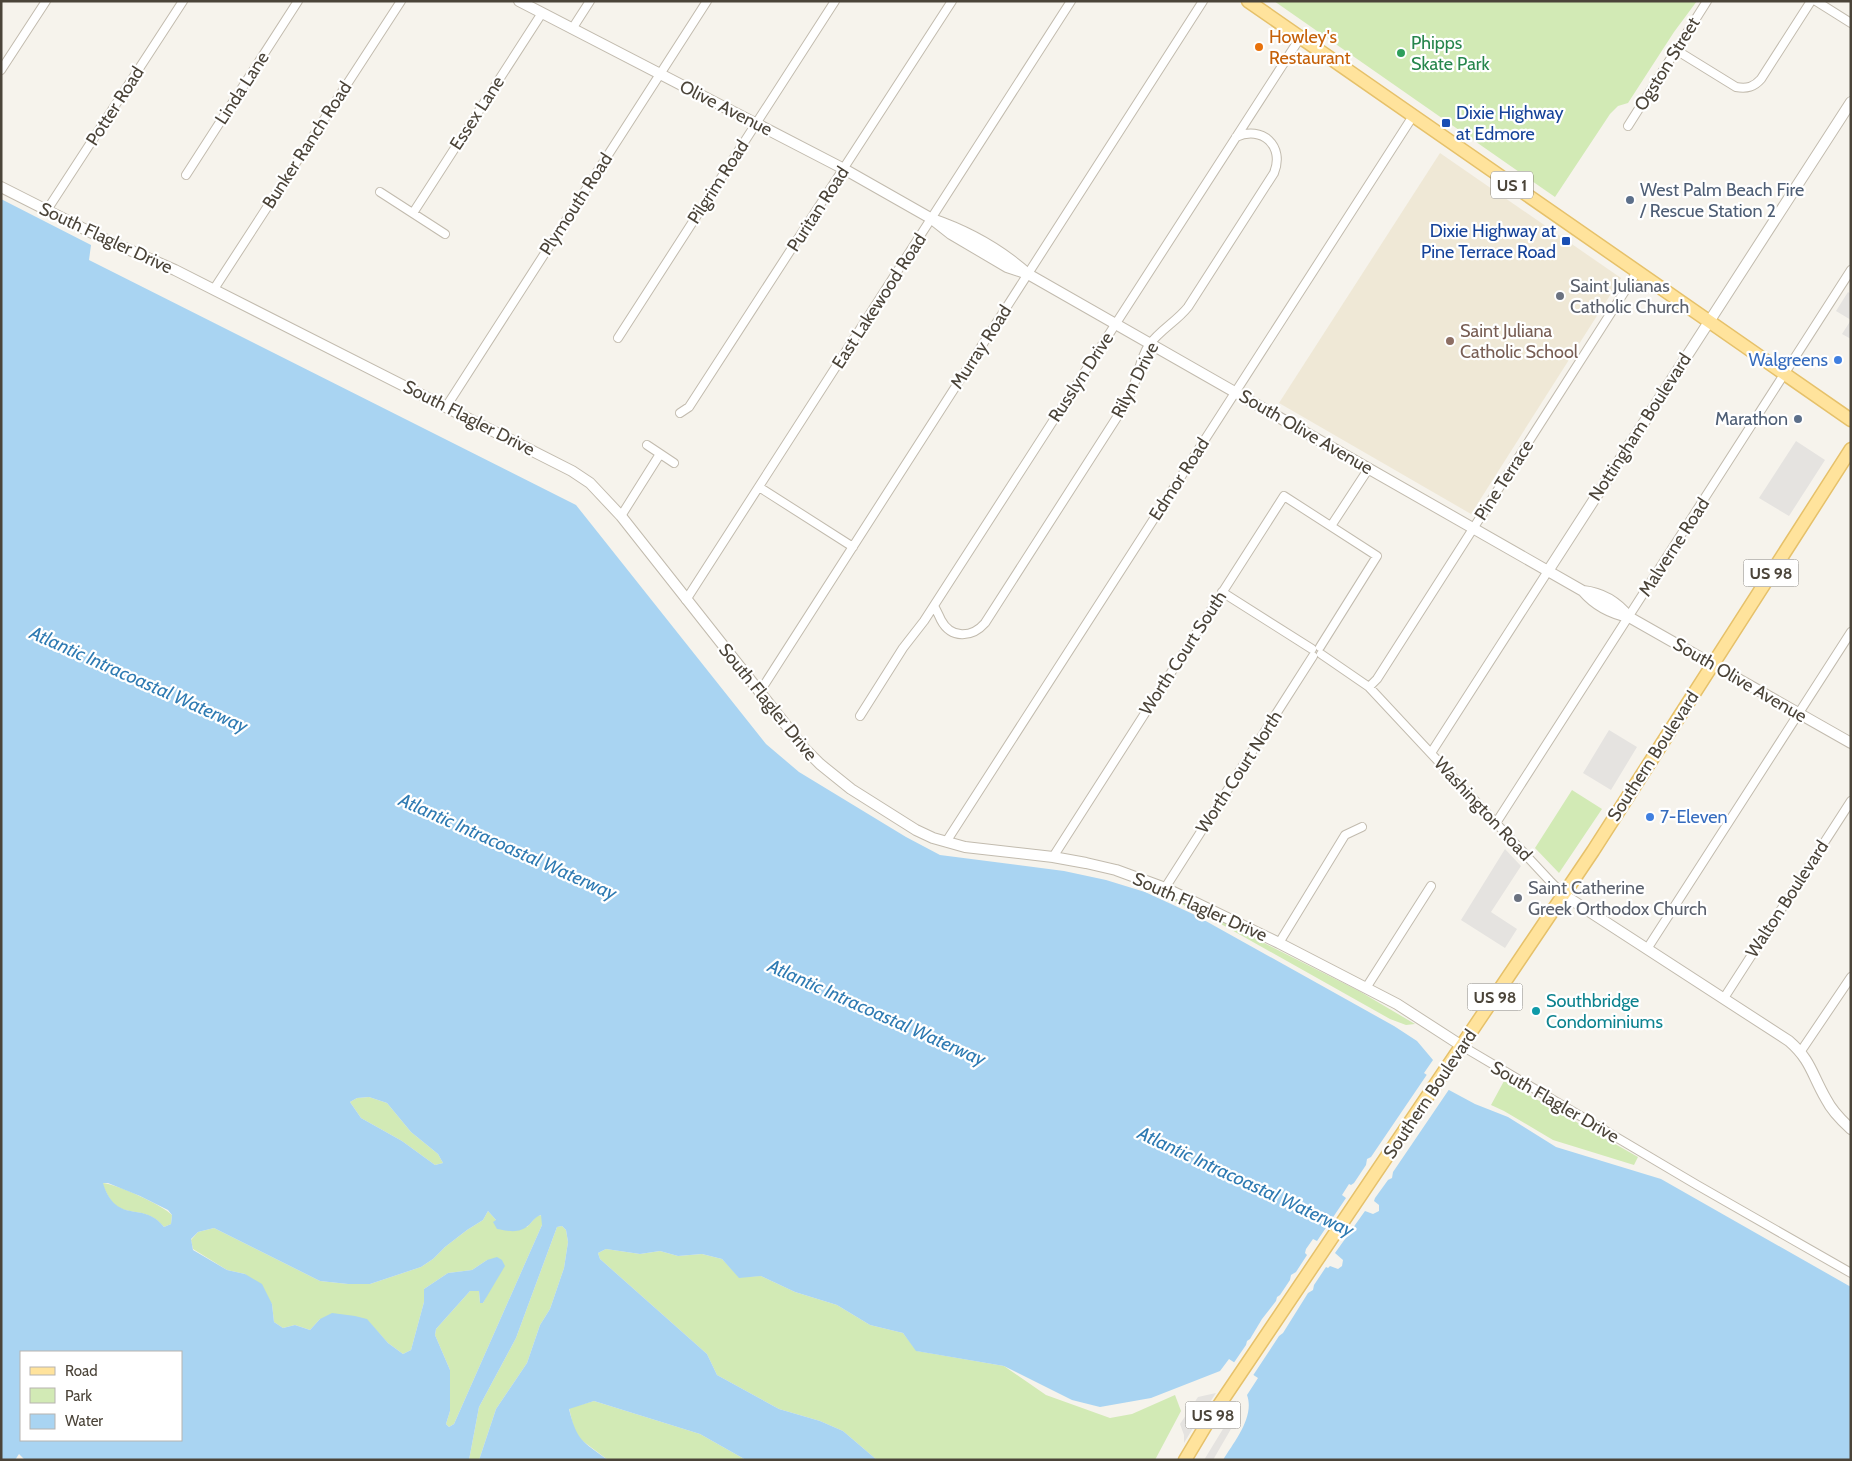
<svg xmlns="http://www.w3.org/2000/svg" width="1852" height="1461" viewBox="0 0 1852 1461" font-family="Cabin,sans-serif">
<style>
.education{fill:#efe8d6}
.green{fill:#d2eab5}
.parking{fill:#e5e3e0}
.water{fill:#a9d4f2;fill-rule:evenodd}
.pier{fill:#f6f3ec}
.lines{fill:none;stroke-linecap:round;stroke-linejoin:round}
.minor-casing{stroke:#c2bbae;stroke-width:10}
.tertiary-casing{stroke:#c2bbae;stroke-width:12}
.primary-casing{stroke:#e6c16a;stroke-width:15}
.minor{stroke:#fff;stroke-width:8}
.tertiary{stroke:#fff;stroke-width:10}
.primary{stroke:#ffe39c;stroke-width:12}
.food-dot{fill:#e8710a;stroke:#fff;stroke-width:2}
.leisure-dot{fill:#2e9e5b;stroke:#fff;stroke-width:2}
.transit-dot{fill:#1a4fb4;stroke:#fff;stroke-width:2}
.service-dot{fill:#5c6f8a;stroke:#fff;stroke-width:2}
.worship-dot{fill:#6b7280;stroke:#fff;stroke-width:2}
.education-dot{fill:#8d6e63;stroke:#fff;stroke-width:2}
.shop-dot{fill:#3f7fe0;stroke:#fff;stroke-width:2}
.culture-dot{fill:#0f9aa8;stroke:#fff;stroke-width:2}
.labels{text-anchor:middle;stroke-width:4.5;stroke-linejoin:round;paint-order:stroke}
.shield{fill:#fff;stroke:#817c74;stroke-width:1}
.shield-label{font-size:16px;font-weight:bold;fill:#4b4439}
.food-label{font-size:18px;fill:#c56008;stroke:#fff;text-anchor:start}
.leisure-label{font-size:18px;fill:#27864d;stroke:#fff;text-anchor:start}
.street-label{font-size:18px;fill:#4b4439;stroke:#fff}
.transit-label{font-size:18px;fill:#164399;stroke:#fff;text-anchor:start}
.service-label{font-size:18px;fill:#4e5e75;stroke:#fff;text-anchor:start}
.worship-label{font-size:18px;fill:#5b616d;stroke:#fff;text-anchor:start}
.education-label{font-size:18px;fill:#785e54;stroke:#fff;text-anchor:start}
.shop-label{font-size:18px;fill:#366cbe;stroke:#fff;text-anchor:end}
.culture-label{font-size:18px;fill:#0d838f;stroke:#fff;text-anchor:start}
.water-label{font-size:19px;font-style:italic;fill:#2e7ab2;stroke:#fff}
</style>
<rect width="100%" height="100%" fill="#f6f3ec"/>
<path class="education" d="M1440,153L1621,278L1471,514L1279,403Z"/>
<path class="green" d="M1274,1H1697L1674,32L1628,103L1618,106L1610,114L1555,197Z
M1572,790L1602,809L1559,873L1535,848Z
M1173,897L1359,991L1415,1024L1406,1025L1390,1019L1214,920L1171,899Z
M1504,1081L1638,1157L1634,1165L1553,1140L1504,1111L1491,1105Z
M369,1097L387,1103L411,1132L438,1154L443,1163L435,1165L402,1141L361,1118L350,1102L357,1098Z
M102,1183C115,1183 164,1206 172,1215L171,1224L164,1227C147,1206 129,1217 114,1204C109,1199 105,1190 102,1183Z
M488,1211L496,1220L527,1227L537,1216L542,1215V1225L454,1424L449,1427L446,1424L450,1411V1370L435,1335L436,1329L470,1291H479L480,1303H483L490,1289L487,1260L472,1270L448,1273L424,1289V1302L411,1350L403,1354L388,1343L367,1320L320,1319L310,1330L295,1325L283,1328L274,1322L272,1304L245,1274L227,1270L193,1249L191,1240L198,1232L214,1228L320,1281L348,1284H370L421,1267L433,1259L445,1247L467,1230L483,1220Z
M562,1226L566,1230L568,1242L564,1268L550,1309L540,1325L527,1363L496,1409L479,1460H469L479,1407L516,1338L557,1227Z
M606,1249L640,1254L660,1251L678,1256L702,1254L722,1259L739,1277L761,1276L795,1292L837,1305L870,1325L903,1333L917,1351L1004,1366L1046,1395L1110,1418L1132,1414L1175,1395L1181,1411L1155,1460H877L843,1431L820,1421L779,1409L717,1375L707,1354L600,1259L598,1253Z
M594,1401L700,1434L746,1460H608L580,1439L574,1429L569,1408Z"/>
<path class="parking" d="M1848,292L1851,294V339L1842,334L1851,320L1836,311Z
M1796,441L1825,460L1789,516L1759,498Z
M1609,730L1637,747L1611,790L1583,773Z
M1505,849L1521,866L1491,912L1517,929L1505,948L1461,920Z
M1216,1393L1193,1428L1184,1443V1435L1180,1424L1198,1397Z
M1235,1422L1213,1460H1204L1226,1424Z"/>
<path class="water" d="M1,199L91,245L89,260L576,505L766,744L799,772L906,837L940,855L1064,871L1106,880L1145,892L1195,915L1394,1026L1417,1041L1433,1060L1424,1073L1449,1090L1475,1104L1508,1117L1556,1147L1661,1179L1851,1287V1460H1223C1234,1442 1255,1417 1247,1395L1258,1378L1229,1359L1220,1371L1151,1398L1100,1407L1072,1400L1004,1366L916,1351L903,1333L870,1325L837,1305L795,1292L761,1276L739,1278L722,1259L702,1254L678,1256L660,1251L640,1254L606,1249L598,1253L600,1259L707,1354L717,1375L779,1409L820,1421L843,1431L877,1460H746L700,1434L594,1401L569,1409C577,1441 582,1441 608,1460H479L496,1409L527,1363L540,1325L550,1309L564,1268L568,1242L566,1230L562,1226L557,1227L516,1338L479,1407L469,1460H25L19,1454L15,1460H1ZM369,1097L387,1103L411,1132L438,1154L443,1163L435,1165L402,1141L361,1118L350,1102L357,1098ZM103,1183H108L140,1196L168,1210L172,1215L171,1224L164,1227C148,1206 130,1217 115,1204C109,1199 105,1190 103,1183ZM488,1211L496,1220L493,1222L497,1229C509,1231 519,1234 529,1225C533,1221 535,1217 541,1215L542,1225L454,1424L449,1427L446,1424L450,1411V1370L435,1335L436,1329L470,1291H479L480,1303H483L505,1266L502,1260L497,1257L487,1260L472,1270L448,1273L424,1289V1302L411,1350L403,1354L388,1343L367,1319L355,1316L332,1313L320,1319L310,1330L295,1325L283,1328L274,1322L272,1304L262,1284L245,1274L227,1270L193,1250L191,1239L198,1232L214,1228L320,1281L348,1284H370L421,1267L433,1259L445,1247L467,1230L483,1220ZM21,1352H181V1440H21Z"/>
<path class="pier" d="M1428,1073L1450,1088L1393,1172L1392,1178L1388,1180L1375,1198L1374,1201L1379,1205V1211L1373,1214L1365,1211L1335,1253L1343,1260L1342,1266L1338,1269L1330,1266L1328,1268L1326,1267L1314,1285L1313,1290L1308,1293L1283,1333L1279,1336L1252,1377L1233,1364L1246,1345L1247,1341L1250,1339L1262,1319L1276,1301L1277,1297L1280,1295L1290,1280L1291,1275L1296,1272L1307,1255L1305,1253L1306,1249L1313,1239L1317,1241L1346,1198L1342,1195L1349,1184L1351,1185L1354,1183L1366,1165L1367,1159L1371,1157Z"/>
<g class="lines">
<g class="minor-casing">
<path id="minor" d="M1816,1L1851,23
M572,29L590,1
M1676,50L1736,87C1747,89 1754,87 1761,79L1811,1
M1,70L46,1
M1628,126L1707,1
M186,175L298,1
M380,192L445,234
M47,210L183,1
M413,213L542,13
M214,289L401,1
M618,338L835,1
M446,407L707,1
M680,413L689,407L952,1
M647,445L674,463
M759,487L853,547
M621,516L660,454
M1331,526L1369,468
M1222,592L1312,649
M686,600L1071,1
M934,606C937,611 939,616 941,620C951,639 972,638 985,623L1128,400C1137,383 1139,359 1149,345C1160,330 1177,321 1188,307L1274,173C1285,146 1262,125 1236,137
M1321,654L1369,687L1550,881L1564,895
M1369,687L1377,679L1637,272
M759,693L1203,1
M860,716L903,648L924,621L1300,38
M1431,753L1548,571
M1496,823L1851,270
M946,842L1413,116
M1053,857L1284,496L1377,556L1320,647
M1165,888L1313,656
M1279,943L1345,835L1362,827
M1647,949L1851,632
M1366,988L1431,886
M1724,998L1851,801
M1462,1046L1697,1185L1851,1273
M1801,1051L1851,977"/>
</g>
<g class="tertiary-casing">
<path id="tertiary" d="M519,1L844,169L932,219L951,234L1007,267L1025,273
M1,187L100,237L175,270L572,471L590,483L621,516L804,748L820,764L851,789L916,830L933,838L965,847L1053,857L1086,863L1116,870L1165,888L1279,943L1397,1004L1462,1046
M932,219C967,231 1001,250 1028,274L1583,591C1595,605 1610,613 1629,617L1851,743
M1548,571L1851,102
M1583,591C1602,593 1617,602 1629,617
M1564,895L1789,1041C1811,1060 1812,1075 1826,1099C1832,1111 1841,1120 1851,1129"/>
</g>
<g class="primary-casing">
<path id="primary" d="M1248,1L1851,420
M1185,1460L1209,1420L1593,851L1851,449"/>
</g>
<use href="#minor" class="minor"/>
<use href="#tertiary" class="tertiary"/>
<use href="#primary" class="primary"/>
</g>
<circle class="food-dot" cx="1259" cy="47" r="5"/>
<circle class="leisure-dot" cx="1401" cy="53" r="5"/>
<g class="transit-dot">
<rect x="1441" y="118" width="10" height="10" rx="2.5"/>
<rect x="1561" y="236" width="10" height="10" rx="2.5"/>
</g>
<g class="service-dot">
<circle cx="1630" cy="200" r="5"/>
<circle cx="1798" cy="419" r="5"/>
</g>
<g class="worship-dot">
<circle cx="1560" cy="296" r="5"/>
<circle cx="1518" cy="898" r="5"/>
</g>
<circle class="education-dot" cx="1450" cy="341" r="5"/>
<g class="shop-dot">
<circle cx="1838" cy="360" r="5"/>
<circle cx="1650" cy="817" r="5"/>
</g>
<circle class="culture-dot" cx="1536" cy="1011" r="5"/>
<g class="labels">
<g class="shield">
<rect x="1491" y="171.5" width="42" height="27" rx="4"/>
<rect x="1743.5" y="559.5" width="55" height="27" rx="4"/>
<rect x="1467.5" y="983.5" width="55" height="27" rx="4"/>
<rect x="1185.5" y="1401.5" width="55" height="27" rx="4"/>
</g>
<g class="shield-label">
<text x="1512" y="191">US 1</text>
<text x="1771" y="579">US 98</text>
<text x="1495" y="1003">US 98</text>
<text x="1213" y="1421">US 98</text>
</g>
<g class="food-label">
<text x="1269" y="43">Howley's<tspan x="1269" dy="21">Restaurant</tspan></text>
</g>
<g class="leisure-label">
<text x="1411" y="49">Phipps<tspan x="1411" dy="21">Skate Park</tspan></text>
</g>
<g class="street-label">
<text transform="translate(1667 64) rotate(-58)" y="6">Ogston Street</text>
<text transform="translate(242 88) rotate(-57)" y="6">Linda Lane</text>
<text transform="translate(115 106) rotate(-57)" y="6">Potter Road</text>
<text transform="translate(726 108) rotate(27)" y="6">Olive Avenue</text>
<text transform="translate(477 113) rotate(-57)" y="6">Essex Lane</text>
<text transform="translate(307 145) rotate(-57)" y="6">Bunker Ranch Road</text>
<text transform="translate(718 182) rotate(-57)" y="6">Pilgrim Road</text>
<text transform="translate(576 204) rotate(-57)" y="6">Plymouth Road</text>
<text transform="translate(818 209) rotate(-57)" y="6">Puritan Road</text>
<text transform="translate(106 238) rotate(25)" y="6">South Flagler Drive</text>
<text transform="translate(879 301) rotate(-57)" y="6">East Lakewood Road</text>
<text transform="translate(981 347) rotate(-57)" y="6">Murray Road</text>
<text transform="translate(1081 377) rotate(-57)" y="6">Russlyn Drive</text>
<text transform="translate(1135 380) rotate(-63)" y="6">Rilyn Drive</text>
<text transform="translate(469 418) rotate(27)" y="6">South Flagler Drive</text>
<text transform="translate(1640 427) rotate(-57)" y="6">Nottingham Boulevard</text>
<text transform="translate(1306 432) rotate(30)" y="6">South Olive Avenue</text>
<text transform="translate(1179 479) rotate(-57)" y="6">Edmor Road</text>
<text transform="translate(1504 480) rotate(-57)" y="6">Pine Terrace</text>
<text transform="translate(1674 547) rotate(-57)" y="6">Malverne Road</text>
<text transform="translate(1183 653) rotate(-57)" y="6">Worth Court South</text>
<text transform="translate(1740 680) rotate(30)" y="6">South Olive Avenue</text>
<text transform="translate(768 702) rotate(51)" y="6">South Flagler Drive</text>
<text transform="translate(1653 756) rotate(-57)" y="6">Southern Boulevard</text>
<text transform="translate(1239 772) rotate(-57)" y="6">Worth Court North</text>
<text transform="translate(1483 809) rotate(47)" y="6">Washington Road</text>
<text transform="translate(1787 899) rotate(-57)" y="6">Walton Boulevard</text>
<text transform="translate(1200 907) rotate(24)" y="6">South Flagler Drive</text>
<text transform="translate(1430 1094) rotate(-56)" y="6">Southern Boulevard</text>
<text transform="translate(1555 1102) rotate(30)" y="6">South Flagler Drive</text>
</g>
<g class="transit-label">
<text x="1456" y="119">Dixie Highway<tspan x="1456" dy="21">at Edmore</tspan></text>
<text x="1556" y="237" text-anchor="end">Dixie Highway at<tspan x="1556" dy="21">Pine Terrace Road</tspan></text>
</g>
<g class="service-label">
<text x="1640" y="196">West Palm Beach Fire<tspan x="1640" dy="21">/ Rescue Station 2</tspan></text>
<text x="1788" y="425" text-anchor="end">Marathon</text>
</g>
<g class="worship-label">
<text x="1570" y="292">Saint Julianas<tspan x="1570" dy="21">Catholic Church</tspan></text>
<text x="1528" y="894">Saint Catherine<tspan x="1528" dy="21">Greek Orthodox Church</tspan></text>
</g>
<g class="education-label">
<text x="1460" y="337">Saint Juliana<tspan x="1460" dy="21">Catholic School</tspan></text>
</g>
<g class="shop-label">
<text x="1828" y="366">Walgreens</text>
<text x="1660" y="823" text-anchor="start">7-Eleven</text>
</g>
<g class="culture-label">
<text x="1546" y="1007">Southbridge<tspan x="1546" dy="21">Condominiums</tspan></text>
</g>
<g class="water-label">
<text transform="translate(139 679) rotate(24)" y="7">Atlantic Intracoastal Waterway</text>
<text transform="translate(508 846) rotate(24)" y="7">Atlantic Intracoastal Waterway</text>
<text transform="translate(877 1012) rotate(24)" y="7">Atlantic Intracoastal Waterway</text>
<text transform="translate(1246 1181) rotate(25)" y="7">Atlantic Intracoastal Waterway</text>
</g>
</g>
<rect width="1852" height="1461" fill="none" stroke="#4b4439" stroke-width="5"/>
<rect x="20" y="1351" width="162" height="90" fill="#ffffff" stroke="#b7b4b0"/>
<rect x="30" y="1367" width="25" height="8" fill="#ffe39c" stroke="#b7b4b0"/>
<text x="65" y="1376" font-size="15" fill="#4b4439">Road</text>
<rect x="30" y="1388" width="25" height="15" fill="#d2eab5" stroke="#b7b4b0"/>
<text x="65" y="1401" font-size="15" fill="#4b4439">Park</text>
<rect x="30" y="1414" width="25" height="15" fill="#a9d4f2" stroke="#b7b4b0"/>
<text x="65" y="1426" font-size="15" fill="#4b4439">Water</text>
</svg>
